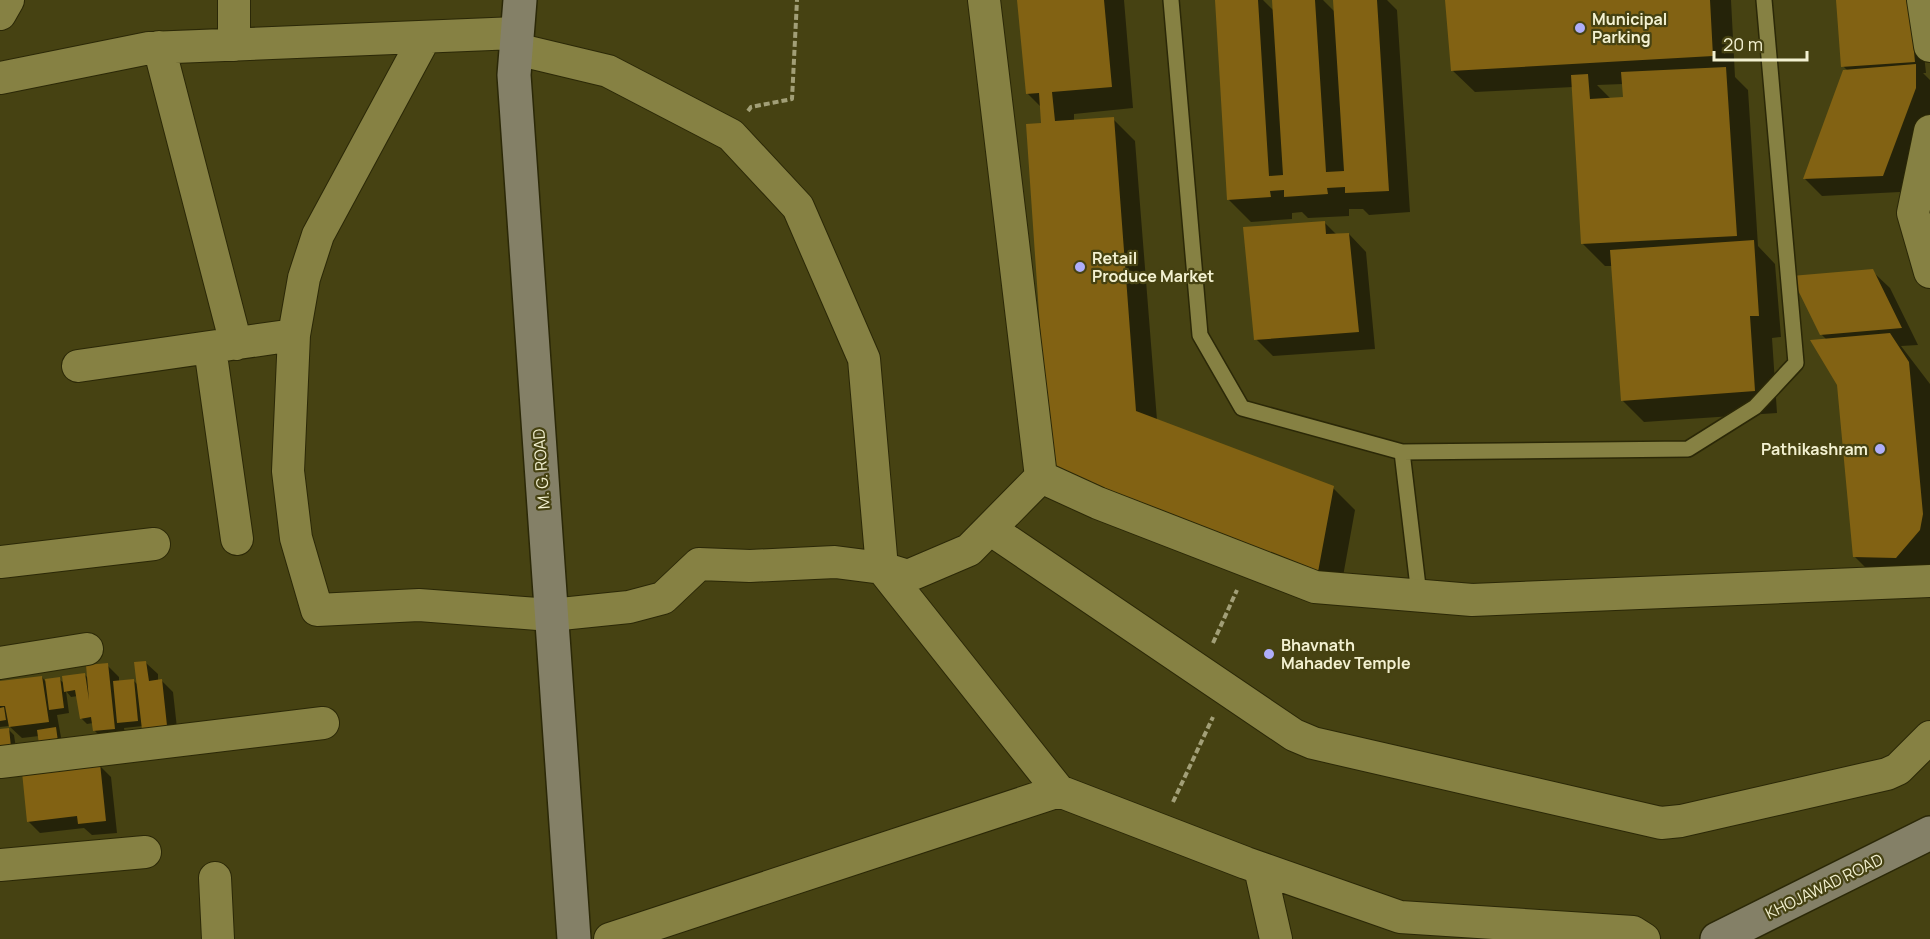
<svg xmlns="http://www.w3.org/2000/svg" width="1930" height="939" viewBox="0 0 1930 939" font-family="Manrope,sans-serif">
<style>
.shadow{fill:#0007;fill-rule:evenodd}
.building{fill:#826213}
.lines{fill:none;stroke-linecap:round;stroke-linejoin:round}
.lane-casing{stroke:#2b2807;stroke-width:18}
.street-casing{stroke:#2b2807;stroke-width:34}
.secondary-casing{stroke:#2b2807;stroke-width:36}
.path{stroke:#a29f77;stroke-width:4;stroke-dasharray:6 3;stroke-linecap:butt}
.lane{stroke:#868143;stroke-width:15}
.street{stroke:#868143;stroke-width:32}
.secondary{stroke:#848067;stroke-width:33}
.poi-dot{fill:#afaefa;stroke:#464212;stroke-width:2}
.labels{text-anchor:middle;stroke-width:4.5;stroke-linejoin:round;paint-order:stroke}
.poi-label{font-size:16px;font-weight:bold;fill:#f3f1d1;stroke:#464212;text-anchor:start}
.street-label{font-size:16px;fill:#f3f1d1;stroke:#464212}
</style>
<rect width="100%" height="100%" fill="#464212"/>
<path class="shadow" d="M1018,0H1124L1133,108L1074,114V121L1113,119L1135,141L1157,420L1333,488L1355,510L1340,593L1088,497L1052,457L1027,125L1043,124L1042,108L1027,93ZM1072,477L1326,574L1325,577L1072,480Z
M1216,0H1263L1274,11L1273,0H1323L1336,13L1335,0H1387L1397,10L1410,212L1369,215L1363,209H1349V216L1308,218L1302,212L1292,213V219L1251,222L1229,200Z
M1447,0H1731L1735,77L1748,90L1758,246L1775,264L1781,337L1772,338L1777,413L1644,422L1622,400L1613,266H1605L1583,244L1573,87L1475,92L1452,70ZM1623,84L1624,98H1610L1597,85Z
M1838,0H1918L1926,73H1923L1930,80V114L1900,192L1822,196L1805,179L1848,71L1843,66Z
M1324,222L1337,235L1349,234L1366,252L1375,349L1273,356L1256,339Z
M1872,271L1890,288L1918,345L1901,346L1930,384V566L1877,579L1855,557L1839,384L1827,340L1821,334Z
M146,663L158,674V681H162L173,692L179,746L143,726L124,728L126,740L106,742L94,730L93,723L87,724L81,718L78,696L71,697L66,691L69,713L57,715L64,754L0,764V731L9,730L14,735L16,748L41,750L39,736L22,738L9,726L0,727V683L42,677L45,681L59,679L65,684L84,674L89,679L107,665L119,677V681L133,680L138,685Z
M99,765L111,777L117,833L92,835L84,828L40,833L28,821Z"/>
<path class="building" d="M1017,0H1104L1112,87L1052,92L1055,121L1114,117L1136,411L1334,486L1318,572L1064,475L1055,466L1048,444L1026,124L1041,123L1039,93L1026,94Z
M1215,0H1258L1269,176L1283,175L1272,0H1315L1326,172L1344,171L1333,0H1377L1389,191L1345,193V187L1327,188L1328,194L1284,197V190L1270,191L1271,197L1227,200Z
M1445,0H1710L1713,56L1451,71Z
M1836,0H1909L1915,62L1841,67Z
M1916,64V88L1883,176L1803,179L1843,70Z
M1726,67L1737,236L1581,244L1571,75L1588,74L1590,99L1623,97L1621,72Z
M1325,221L1326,234L1349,233L1359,332L1254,340L1243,227Z
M1754,240L1759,316H1750L1755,391L1621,401L1610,250Z
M1873,269L1902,328L1820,335L1791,276Z
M1890,333L1909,362L1923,514L1920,530L1896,558L1853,557L1837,385L1810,340Z
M146,661L149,681L162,679L168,735L143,738L134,662Z
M108,663L115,729L93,731L91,717L80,719L75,690L64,692L62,676L85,673L89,700L86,665Z
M42,676L49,722L9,727L5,706H0V681Z
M60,677L64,708L49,710L45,679Z
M134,679L138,721L117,723L113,681Z
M4,707L6,720L0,721V708Z
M56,727L59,749L40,751L37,730Z
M9,728L11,747L0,758V729Z
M100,763L106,821L78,824L77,816L27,822L22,772Z"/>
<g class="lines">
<g class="lane-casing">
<path id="lane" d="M1171,0L1200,335L1242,408L1402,452L1688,449L1755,407L1796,363L1764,0
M1402,452L1419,595"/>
</g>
<g class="street-casing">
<path id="street" d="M984,0L1041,477L1098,503L1315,587L1472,600L1930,581
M1923,0L1930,46
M0,14L8,0
M425,37L318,235L304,278L294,335L288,471L296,538L317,610L419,605L551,615L629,607L663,598L699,564L750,566L835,562L882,568L908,576L969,550L1041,477
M234,45V0
M159,47L236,344
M516,49L608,71L731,135L798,207L864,359L882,568L1059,791
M0,78L149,48L517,33
M1930,131L1913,213L1930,272
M210,348L237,539
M78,366L294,335
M990,529L1294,735L1313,743L1661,823L1681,821L1887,774L1898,769L1930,737
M0,562L154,544
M0,663L87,649
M0,762L323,723
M0,865L145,852
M1260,868L1276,939
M215,878L218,939
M610,939L1059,791L1246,863L1400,917L1633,932L1644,939"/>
</g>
<g class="secondary-casing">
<path id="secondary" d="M520,0L514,75L574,939
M1717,939L1930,833"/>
</g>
<path class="path" d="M748,111L751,107L792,99L797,0
M1213,643L1237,590
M1173,802L1213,717"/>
<use href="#lane" class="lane"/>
<use href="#street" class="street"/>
<use href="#secondary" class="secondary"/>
</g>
<g class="poi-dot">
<circle cx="1580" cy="28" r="6"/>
<circle cx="1080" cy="267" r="6"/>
<circle cx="1880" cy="449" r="6"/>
<circle cx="1269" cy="654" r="6"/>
</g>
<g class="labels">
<g class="poi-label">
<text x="1592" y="25">Municipal<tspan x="1592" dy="18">Parking</tspan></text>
<text x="1092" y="264">Retail<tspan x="1092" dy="18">Produce Market</tspan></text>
<text x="1868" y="455" text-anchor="end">Pathikashram</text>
<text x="1281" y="651">Bhavnath<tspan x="1281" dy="18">Mahadev Temple</tspan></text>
</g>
<g class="street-label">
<text transform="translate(541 469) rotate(-94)" y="6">M. G. ROAD</text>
<text transform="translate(1824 886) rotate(-26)" y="6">KHOJAWAD ROAD</text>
</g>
</g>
<path d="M1714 51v9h93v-9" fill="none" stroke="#f3f1d1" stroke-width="3"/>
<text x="1723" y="51" font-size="18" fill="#f3f1d1" stroke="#464212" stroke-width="4.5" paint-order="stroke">20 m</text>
</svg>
